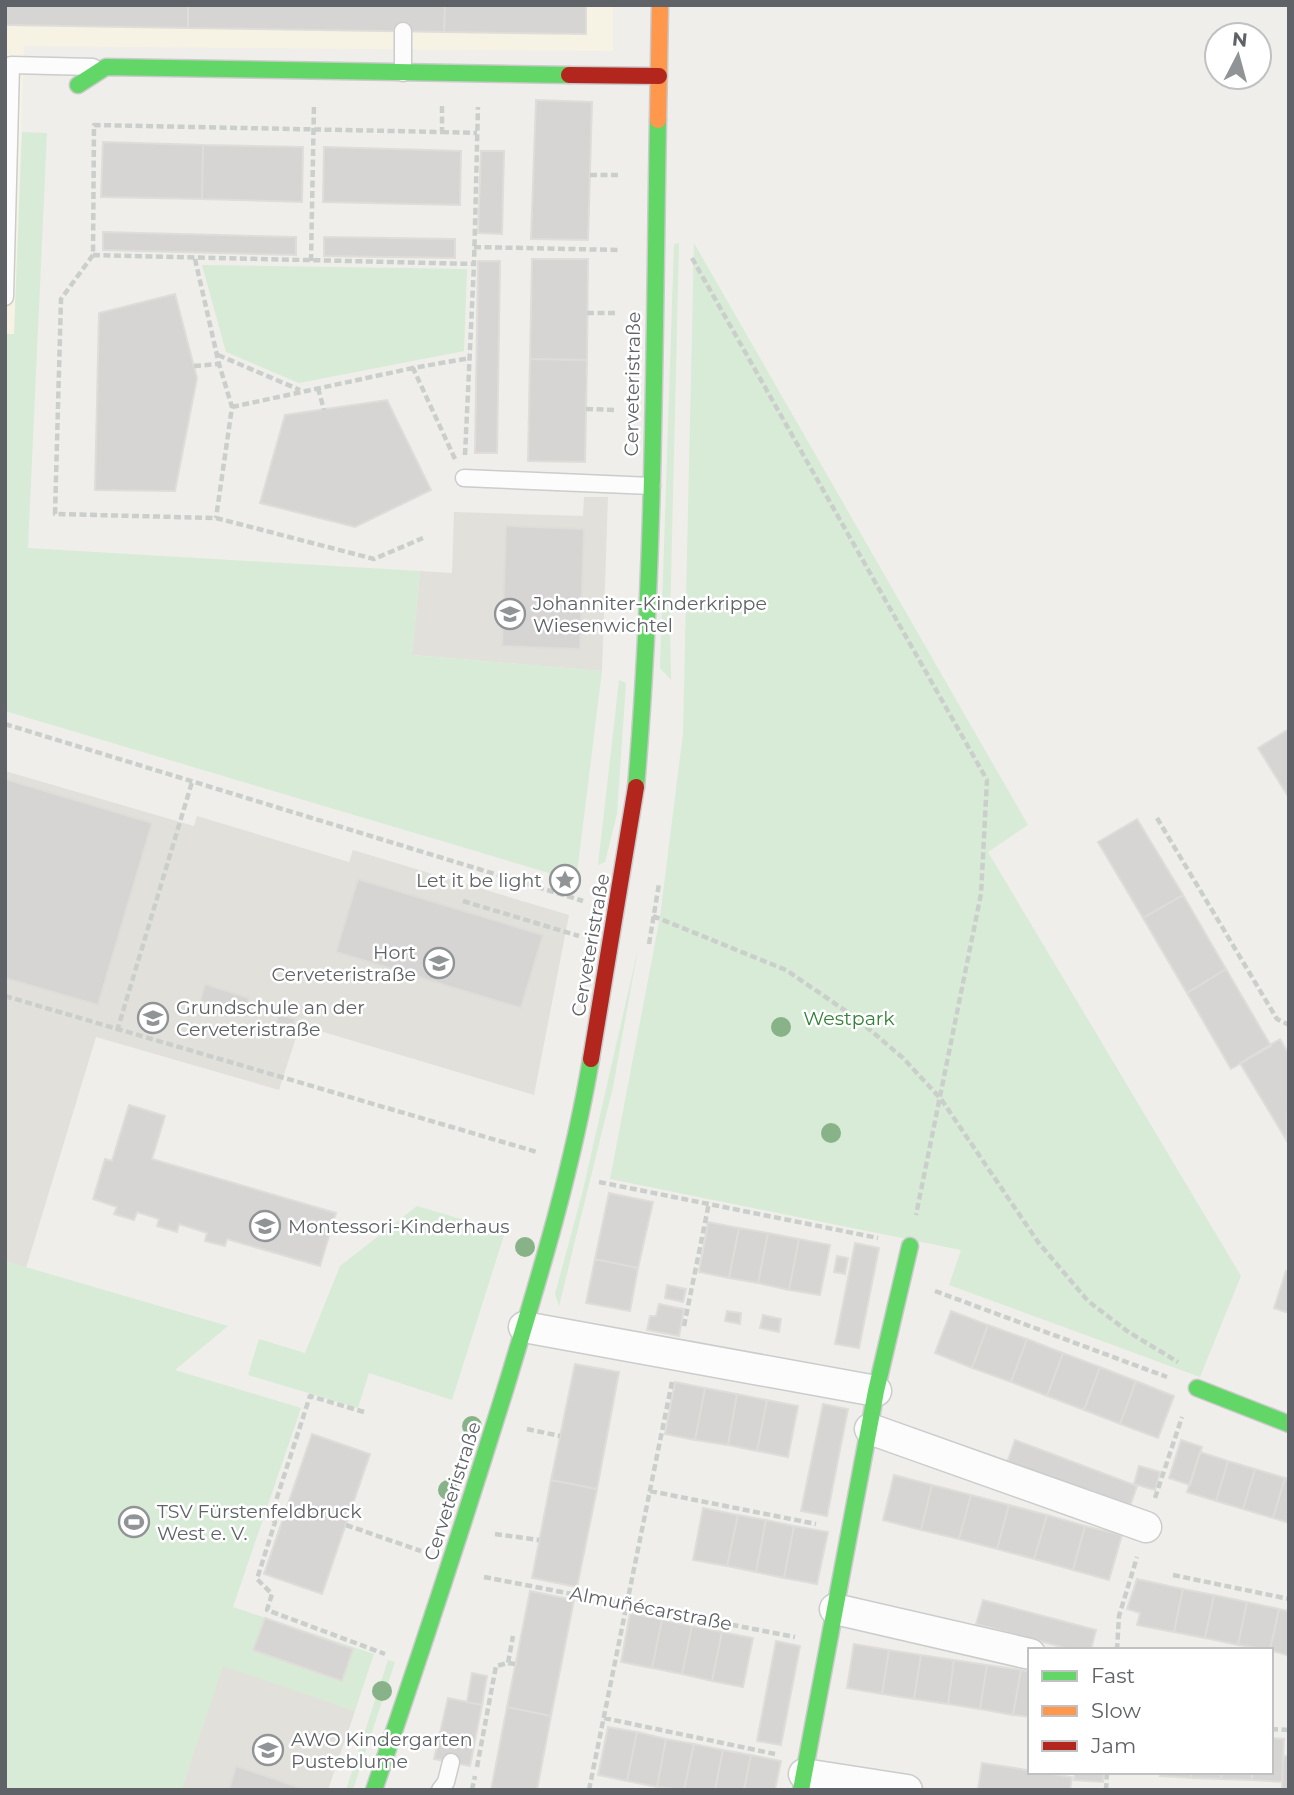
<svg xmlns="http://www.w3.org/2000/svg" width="1294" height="1795" viewBox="0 0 1294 1795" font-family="Montserrat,sans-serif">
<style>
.commercial{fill:#f7f3e4}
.education{fill:#e2e0da}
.green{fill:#d8ebd6}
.building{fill:#d6d5d3;stroke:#deddd9;stroke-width:2}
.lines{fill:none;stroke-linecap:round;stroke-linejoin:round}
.lane-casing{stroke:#cbcccc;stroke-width:19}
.street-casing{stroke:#cbcccc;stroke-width:33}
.fast-casing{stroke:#cacacb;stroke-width:19}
.slow-casing{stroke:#cacacb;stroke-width:19}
.jam-casing{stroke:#cacacb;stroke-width:19}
.path{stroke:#cacfcc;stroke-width:4.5;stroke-dasharray:7 3.5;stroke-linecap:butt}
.lane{stroke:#fdfcfc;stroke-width:16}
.street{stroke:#fdfcfc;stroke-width:30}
.fast{stroke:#63d668;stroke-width:16}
.slow{stroke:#ff974d;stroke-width:16}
.jam{stroke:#b3261e;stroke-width:16}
.tree{fill:#88b388}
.labels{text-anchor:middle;stroke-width:5;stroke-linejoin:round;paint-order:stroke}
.street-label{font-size:19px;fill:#5f6368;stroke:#fff}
.poi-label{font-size:19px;fill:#5f6368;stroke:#fff;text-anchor:start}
.park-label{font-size:19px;fill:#348238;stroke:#fff}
</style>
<rect width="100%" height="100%" fill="#efeeea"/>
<path class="commercial" d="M5,5H613V51L24,46L14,335L5,334Z"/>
<path class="education" d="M584,497H608L602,671L412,655L420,571L452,573L454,512L583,516Z
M5,771L194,826L197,816L349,862L353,850L569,915L534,1095L300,1025L279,1090L96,1037L26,1268L5,1261Z
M223,1665L355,1711L328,1790H181Z"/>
<path class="green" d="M22,132L47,133L28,548L420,571L412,655L602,671L576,881L5,711V334H14Z
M679,243L670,623L671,680L660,668L674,244Z
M694,243L1028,825L988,852L1241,1276L1200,1377L949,1285L961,1250L610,1179L660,917L683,733Z
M202,265L467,269L464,351L299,383L226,352Z
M619,680L626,683L617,814L605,862L598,865Z
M638,949L613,1087L559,1306L555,1294L582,1194Z
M417,1206L505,1232L452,1400L369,1373L358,1408L248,1375L259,1339L305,1353L340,1266Z
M5,1261L228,1326L175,1370L301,1408L233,1607L374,1654L355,1711L223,1666L181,1790H5Z
M388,1660L395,1662L353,1790H346Z"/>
<path class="building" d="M5,5H188V28L5,25Z
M188,5H445L444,32L188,28Z
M445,5H586V34L444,32Z
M536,100L592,102L588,240L531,239Z
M103,142L203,145L202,199L101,197Z
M203,145L303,147L302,202L202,199Z
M324,147L461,151L460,205L323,202Z
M481,151H504L502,234L478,233Z
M103,232L296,237V255L103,250Z
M324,237L455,239V258L324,256Z
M532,259H588L587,360L530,359Z
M478,261H500L497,453H475Z
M175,294L197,378L175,491L95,490L99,313Z
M530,359L587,360L585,462L528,461Z
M387,400L431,490L355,527L260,503L285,415Z
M506,526L584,529L580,649L502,646Z
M1289,729V798L1258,748Z
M5,779L152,823L98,1005L5,978Z
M1137,819L1183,895L1143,918L1098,842Z
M358,879L543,935L521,1008L336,952Z
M1183,895L1226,969L1187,993L1143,918Z
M1226,969L1271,1046L1231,1069L1187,993Z
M205,984L249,998L244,1015L200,1001Z
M279,1014L295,1019L293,1028L276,1023Z
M1280,1039L1289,1054L1287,1141L1240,1063Z
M129,1105L165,1116L152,1159L336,1213L320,1266L227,1239L225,1246L205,1241L207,1233L179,1224L177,1232L157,1226L159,1219L137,1212L134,1220L114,1214L117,1207L93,1199L105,1159L112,1161Z
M609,1193L653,1202L638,1268L595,1259Z
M708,1222L739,1228L729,1278L699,1272Z
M739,1228L768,1233L758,1283L729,1278Z
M768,1233L799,1239L789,1290L758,1283Z
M799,1239L830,1245L820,1295L789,1290Z
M855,1243L879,1248L859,1348L835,1344Z
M837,1256L848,1258L845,1274L834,1272Z
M595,1259L638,1268L630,1311L586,1303Z
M1286,1271L1289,1272V1313L1274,1308Z
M667,1285L686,1289L683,1302L665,1298Z
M659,1304L684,1309L679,1336L647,1330L650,1316H656Z
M727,1311L741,1313L740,1324L725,1321Z
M951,1311L988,1325L972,1368L935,1353Z
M763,1315L781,1319L779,1332L760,1328Z
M988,1325L1027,1339L1011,1382L972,1368Z
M1027,1339L1063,1353L1047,1396L1011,1382Z
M1063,1353L1100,1367L1084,1410L1047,1396Z
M575,1364L619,1372L597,1489L551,1480Z
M1100,1367L1136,1381L1120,1424L1084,1410Z
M1136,1381L1174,1396L1158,1438L1120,1424Z
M675,1382L705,1388L695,1440L665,1434Z
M705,1388L737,1394L728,1445L695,1440Z
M737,1394L767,1400L757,1451L728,1445Z
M767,1400L798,1406L788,1457L757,1451Z
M823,1404L848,1409L827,1516L801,1511Z
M312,1434L370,1454L322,1594L264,1574Z
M1015,1440L1137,1486L1129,1509L1007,1463Z
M1181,1440L1202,1447L1190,1485L1169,1478Z
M1200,1452L1228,1461L1216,1501L1187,1492Z
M1228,1461L1255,1469L1243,1509L1216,1501Z
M1139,1466L1160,1472L1155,1490L1134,1484Z
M1255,1469L1285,1478L1273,1518L1243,1509Z
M894,1475L932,1485L921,1530L883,1520Z
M1285,1478L1289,1479V1523L1273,1518Z
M551,1480L597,1489L577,1587L532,1578Z
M932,1485L971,1495L959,1539L921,1530Z
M971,1495L1009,1505L997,1549L959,1539Z
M1009,1505L1047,1515L1034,1559L997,1549Z
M703,1508L738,1515L727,1566L693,1560Z
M738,1515L766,1520L756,1572L727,1566Z
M1047,1515L1085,1526L1073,1570L1034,1559Z
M766,1520L794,1526L784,1578L756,1572Z
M794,1526L828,1532L817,1584L784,1578Z
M1085,1526L1122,1535L1109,1580L1073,1570Z
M1137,1579L1183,1589L1174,1632L1137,1625L1140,1613L1127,1609Z
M1183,1589L1214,1595L1205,1638L1174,1632Z
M530,1591L574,1600L551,1716L507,1707Z
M1214,1595L1247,1602L1238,1645L1205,1638Z
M983,1600L1096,1630L1091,1650H1073L976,1624Z
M1247,1602L1279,1609L1270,1650L1238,1645Z
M1279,1609L1289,1611V1656L1270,1650Z
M630,1613L662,1620L652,1668L621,1662Z
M265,1618L353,1649L342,1681L253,1650Z
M662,1620L692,1626L682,1674L652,1668Z
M692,1626L722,1632L712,1681L682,1674Z
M722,1632L753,1638L743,1687L712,1681Z
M776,1641L800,1646L781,1745L757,1741Z
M854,1644L889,1650L882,1694L847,1688Z
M889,1650L921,1655L914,1699L882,1694Z
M921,1655L954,1660L948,1704L914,1699Z
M954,1660L987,1665L980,1709L948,1704Z
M987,1665L1021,1670L1013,1715L980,1709Z
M1021,1670L1030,1672V1717L1013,1715Z
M472,1673L487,1676L482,1705L467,1702Z
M448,1698L482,1705L470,1766L434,1759Z
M507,1707L551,1716L537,1790H491Z
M608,1727L637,1732L627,1781L598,1775Z
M637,1732L666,1739L657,1787L627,1781Z
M1271,1738L1284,1739L1282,1782L1252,1780V1772H1271Z
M666,1739L694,1744L684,1790L657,1787Z
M694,1744L723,1750L715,1790H684Z
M723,1750L751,1755L744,1790H715Z
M751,1755L781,1761L775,1790H744Z
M1283,1756H1289V1790H1282Z
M982,1763L1072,1777L1070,1790L978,1789Z
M236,1766L306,1790H229Z
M1075,1772H1104L1103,1782L1074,1780Z
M1161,1772H1191V1778L1160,1776Z
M1191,1772H1222L1221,1779L1191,1778Z
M1222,1772H1252V1780L1221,1779Z"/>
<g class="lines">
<g class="lane-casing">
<path id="lane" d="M403,73V31
M5,297L11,65L93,67
M464,478L652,486
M440,1790L446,1782L451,1762"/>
</g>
<g class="street-casing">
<path id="street" d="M524,1327L876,1391
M870,1429L1146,1527
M835,1609L1030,1654
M804,1774L907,1790"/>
</g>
<g class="fast-casing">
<path id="fast" d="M78,85L106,67L569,75
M636,787C655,565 654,342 658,120
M1197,1388L1289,1424
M374,1790C420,1656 464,1522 506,1387C539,1278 572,1171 591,1059
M801,1790L876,1391L910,1246"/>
</g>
<g class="slow-casing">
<path id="slow" d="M658,120L660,5"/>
</g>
<g class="jam-casing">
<path id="jam" d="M569,75L659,76
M591,1059L636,787"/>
</g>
<path class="path" d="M442,106V132L94,125L93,255L474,264L478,107
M442,132L477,133
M590,175H620
M474,247L619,250
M93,255L61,299L55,514L216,518L374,559L423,538
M692,258L987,780L981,894L916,1215
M195,259L219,364L232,407L216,518
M311,261L314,104
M587,313H618
M218,355L300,390
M194,366L219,364
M318,388L324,410
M232,407L413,368
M586,409L616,410
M465,455L474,264
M455,459L413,368L470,358
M5,724L583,901
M1157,818L1277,1019L1289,1025
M463,901L579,936
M653,916L786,970L856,1018L903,1058L941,1099L1038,1242L1088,1301L1127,1331L1178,1362
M649,944L659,884
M5,996L537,1152
M117,1031L192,782
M599,1182L878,1238
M935,1291L1167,1377
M684,1326L709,1203
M364,1412L310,1396L270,1519L275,1522L257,1579L272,1594L267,1610L385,1654
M527,1429L560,1436
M650,1491L816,1524
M1155,1498L1182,1417
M346,1525L421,1551
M495,1534L539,1540
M1173,1575L1289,1599
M484,1577L795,1637
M1117,1650L1119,1616L1137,1557
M508,1663L515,1664
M604,1718L775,1754
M1271,1729L1289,1730
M477,1767L496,1666L508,1663L513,1636
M472,1790L475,1776
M589,1790L672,1382
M1106,1790L1107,1772"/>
<use href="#lane" class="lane"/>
<use href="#street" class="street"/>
<use href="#fast" class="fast"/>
<use href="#slow" class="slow"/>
<use href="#jam" class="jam"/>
</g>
<g class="tree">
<circle cx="781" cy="1027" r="10"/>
<circle cx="831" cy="1133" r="10"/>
<circle cx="525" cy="1247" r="10"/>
<circle cx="472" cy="1426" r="10"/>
<circle cx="448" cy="1490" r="10"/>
<circle cx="382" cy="1691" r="10"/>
</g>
<defs>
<g id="school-ring" transform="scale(1.575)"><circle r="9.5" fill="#fff" stroke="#919496" stroke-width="1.5"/><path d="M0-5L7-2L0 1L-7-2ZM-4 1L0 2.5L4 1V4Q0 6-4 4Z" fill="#919496"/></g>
<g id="sight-ring" transform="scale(1.575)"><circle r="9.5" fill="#fff" stroke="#919496" stroke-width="1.5"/><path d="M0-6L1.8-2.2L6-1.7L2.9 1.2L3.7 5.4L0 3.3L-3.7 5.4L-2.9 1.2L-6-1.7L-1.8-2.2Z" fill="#919496"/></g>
<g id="stadium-ring" transform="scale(1.575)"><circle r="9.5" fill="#fff" stroke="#919496" stroke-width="1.5"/><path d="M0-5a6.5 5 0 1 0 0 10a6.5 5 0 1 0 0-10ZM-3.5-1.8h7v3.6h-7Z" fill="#919496"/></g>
</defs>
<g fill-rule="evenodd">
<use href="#school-ring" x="510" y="614"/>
<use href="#sight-ring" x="565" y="880"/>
<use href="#school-ring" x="439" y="963"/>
<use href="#school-ring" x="153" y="1018"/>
<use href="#school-ring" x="265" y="1226"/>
<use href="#stadium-ring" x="134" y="1522"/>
<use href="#school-ring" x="268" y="1750"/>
</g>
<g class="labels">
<g class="street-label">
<text transform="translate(632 384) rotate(-89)" y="7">Cerveteristraße</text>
<text transform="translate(590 945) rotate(-80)" y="7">Cerveteristraße</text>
<text transform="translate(452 1491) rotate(-72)" y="7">Cerveteristraße</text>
<text transform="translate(651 1608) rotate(11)" y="7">Almuñécarstraße</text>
</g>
<g class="poi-label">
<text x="533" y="610">Johanniter-Kinderkrippe<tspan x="533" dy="22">Wiesenwichtel</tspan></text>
<text x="542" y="887" text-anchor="end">Let it be light</text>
<text x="416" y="959" text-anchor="end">Hort<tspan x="416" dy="22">Cerveteristraße</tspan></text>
<text x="176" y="1014">Grundschule an der<tspan x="176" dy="22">Cerveteristraße</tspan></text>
<text x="288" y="1233">Montessori-Kinderhaus</text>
<text x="157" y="1518">TSV Fürstenfeldbruck<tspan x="157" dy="22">West e. V.</tspan></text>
<text x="291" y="1746">AWO Kindergarten<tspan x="291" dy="22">Pusteblume</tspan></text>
</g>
<g class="park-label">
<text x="849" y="1025">Westpark</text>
</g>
</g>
<rect width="1294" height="1795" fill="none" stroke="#5f6368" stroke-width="14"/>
<rect x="1028" y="1648" width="245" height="126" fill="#ffffff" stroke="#bfc1c3" stroke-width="2"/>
<rect x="1042" y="1671" width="35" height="10" fill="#63d668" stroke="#bfc1c3" stroke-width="2"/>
<text x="1091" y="1683" font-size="21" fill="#5f6368">Fast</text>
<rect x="1042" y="1706" width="35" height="10" fill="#ff974d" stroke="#bfc1c3" stroke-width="2"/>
<text x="1091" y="1718" font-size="21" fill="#5f6368">Slow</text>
<rect x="1042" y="1741" width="35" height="10" fill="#b3261e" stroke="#bfc1c3" stroke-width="2"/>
<text x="1091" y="1753" font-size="21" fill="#5f6368">Jam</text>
<g transform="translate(1238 56) rotate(6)"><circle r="33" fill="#ffffff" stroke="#bfc1c3" stroke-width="2"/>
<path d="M0-5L12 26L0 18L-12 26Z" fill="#919496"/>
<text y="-10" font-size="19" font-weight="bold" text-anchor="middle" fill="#5f6368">N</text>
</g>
</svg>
